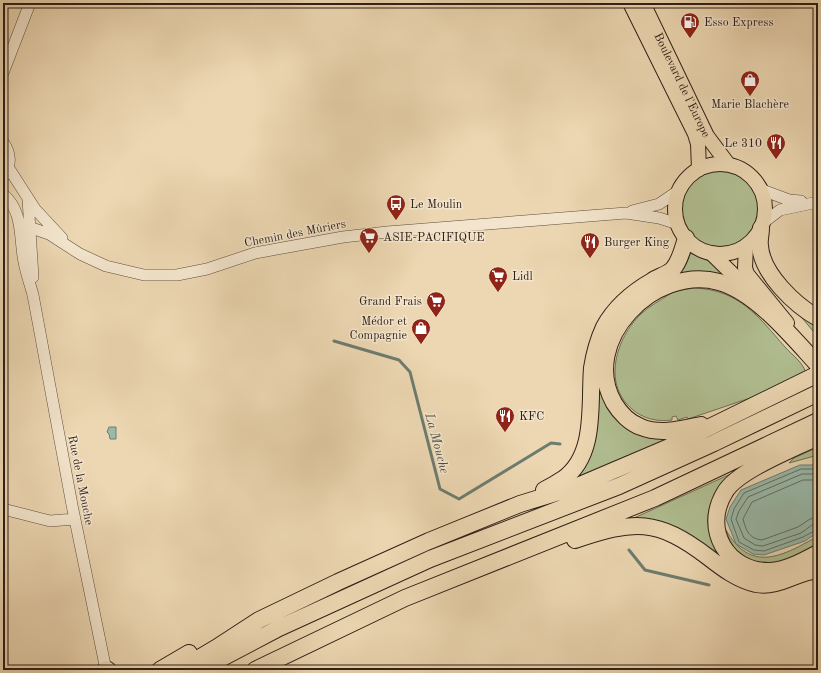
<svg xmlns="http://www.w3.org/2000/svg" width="821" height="673" viewBox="0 0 821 673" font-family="'Old Standard TT',serif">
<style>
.green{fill:#b1bf92;stroke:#706f54}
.water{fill:#99baab;stroke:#6e7c6f}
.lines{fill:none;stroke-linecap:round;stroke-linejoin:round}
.shore{stroke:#646c60;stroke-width:1}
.stream{stroke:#6e7c6f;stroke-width:3}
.minor-casing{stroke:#5e4d3d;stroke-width:12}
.major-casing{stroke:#2e1f16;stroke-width:16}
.highway-casing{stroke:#2e1f16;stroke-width:18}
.minor{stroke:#f3e5cd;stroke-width:11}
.major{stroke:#ecd7b2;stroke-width:14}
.highway{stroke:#ecd7b2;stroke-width:16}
.labels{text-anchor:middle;stroke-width:3;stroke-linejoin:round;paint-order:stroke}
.poi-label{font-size:12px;fill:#2e1f16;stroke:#f3e5cd;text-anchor:start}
.street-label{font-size:12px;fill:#2e1f16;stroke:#f3e5cd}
.water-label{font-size:13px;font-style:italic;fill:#4e4e43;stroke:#f3e5cd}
</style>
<rect width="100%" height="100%" fill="#ecd7b2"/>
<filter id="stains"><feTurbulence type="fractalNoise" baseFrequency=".005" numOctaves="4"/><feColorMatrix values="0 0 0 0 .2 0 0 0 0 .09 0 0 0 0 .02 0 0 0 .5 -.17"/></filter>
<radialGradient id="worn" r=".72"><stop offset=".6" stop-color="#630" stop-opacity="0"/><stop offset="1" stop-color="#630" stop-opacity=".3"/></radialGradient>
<path class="green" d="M681 209a39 39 0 1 1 78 0a39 39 0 1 1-78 0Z
M690,253L716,264L733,280L678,277V273Z
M695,288C739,290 758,316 785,347C793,356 802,361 806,373L759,395L688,419L687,417L678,420L676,416L672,417V420C658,422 643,419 632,409C602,384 616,338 641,314C649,306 660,301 668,295C675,290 687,289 695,288Z
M798,313L818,325V337Z
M597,392L602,394L607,408L619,421L672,438L573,479Z
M818,447V455L789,463L794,458Z
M735,472C716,490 701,509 711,537C715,547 724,556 730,565L643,520L634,518Z
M726,530C751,574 783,556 818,536V545C805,551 789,560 775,563C750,568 732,553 726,530Z"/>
<path class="water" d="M109,427H116V439H110L109,434L107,432Z
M800,465H818V532L805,541L764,555L753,554L736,544L726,519L730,507L741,490Z"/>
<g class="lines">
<path class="shore" d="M818,469H801L744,493L734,509L731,519L739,542L754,550L764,551L803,537L818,529
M818,474H802L748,497L739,511L736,519L744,538L755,545L763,546L801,533L812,525L818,524
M818,480H803L752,502L743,519C746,530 749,539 762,540L798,527L810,519L818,518"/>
<path class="stream" d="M334,341L399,360L410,372L440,489L459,499L551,443L560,444
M629,550L645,570L709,585"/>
<g class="minor-casing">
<path id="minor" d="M3,73L30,3
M3,142C11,153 12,166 3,177
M8,167L35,209L62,238
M762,190L789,200L801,201
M3,194C24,212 19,238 24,262C26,273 30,284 33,295L72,505L106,670
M28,199L33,277
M632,211L659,204L678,191
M763,223L780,210L818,202
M20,224L49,234L80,254L106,266L144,275H177L207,269L255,253L343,237L387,232L626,213L659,218L678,224
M3,509L50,521L75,519"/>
</g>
<g class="major-casing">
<g id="major">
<path d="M630,3L695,134L698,144L699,169"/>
<path id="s1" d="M643,3L707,136L728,164"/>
<circle cx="720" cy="209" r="45"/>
<path d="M746,246L745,268L747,274L787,323"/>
<path d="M711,253L756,297"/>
</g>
</g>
<g class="highway-casing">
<path id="highway" d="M761,228C761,234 759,240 760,246C762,274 795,305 818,318
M701,425C682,429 660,435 641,427C630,423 620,413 614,403C579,341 654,264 719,282C756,292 793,338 818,365
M818,437C795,448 737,471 725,492C702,529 727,572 770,571C787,570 803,561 818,553
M544,490C550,487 557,483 563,479C597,455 589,404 592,368C594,355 598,340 604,327C615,307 633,292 652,281C658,277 668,274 673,269C680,261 683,248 686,238
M575,540C634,520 657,518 708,557C722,568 738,580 756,584C779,588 796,572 818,570
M106,669L108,670
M201,669L279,628L430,559L619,486L714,443L818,393
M160,670L189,653
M179,670L216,648L259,620L338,582L429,541L520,504L575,487L669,447L818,374
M255,670L405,598L655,498L818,421"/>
</g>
<use href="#minor" class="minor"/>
<use href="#major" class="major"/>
<use href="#highway" class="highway"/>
</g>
<defs>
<g id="fuel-pin" transform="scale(1)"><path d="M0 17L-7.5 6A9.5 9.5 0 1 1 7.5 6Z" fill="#8f2418" stroke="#f3e5cd"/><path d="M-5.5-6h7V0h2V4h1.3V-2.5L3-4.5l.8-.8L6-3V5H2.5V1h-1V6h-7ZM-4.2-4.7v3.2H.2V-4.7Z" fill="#fff"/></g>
<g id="shop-pin" transform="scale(1)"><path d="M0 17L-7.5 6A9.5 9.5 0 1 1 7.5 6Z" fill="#8f2418" stroke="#f3e5cd"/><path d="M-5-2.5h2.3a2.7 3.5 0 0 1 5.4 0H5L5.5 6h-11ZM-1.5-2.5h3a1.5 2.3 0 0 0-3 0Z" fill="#fff"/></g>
<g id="restaurant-pin" transform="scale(1)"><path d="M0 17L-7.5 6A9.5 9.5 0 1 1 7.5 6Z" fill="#8f2418" stroke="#f3e5cd"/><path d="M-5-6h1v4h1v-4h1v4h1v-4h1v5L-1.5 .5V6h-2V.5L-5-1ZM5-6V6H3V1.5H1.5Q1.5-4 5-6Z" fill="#fff"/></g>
<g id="bus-pin" transform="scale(1)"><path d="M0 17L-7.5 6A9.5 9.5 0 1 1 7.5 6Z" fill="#8f2418" stroke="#f3e5cd"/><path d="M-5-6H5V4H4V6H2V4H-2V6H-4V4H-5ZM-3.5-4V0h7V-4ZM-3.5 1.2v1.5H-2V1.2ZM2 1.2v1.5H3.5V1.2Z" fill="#fff"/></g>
<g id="supermarket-pin" transform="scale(1)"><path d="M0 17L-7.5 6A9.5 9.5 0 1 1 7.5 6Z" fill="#8f2418" stroke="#f3e5cd"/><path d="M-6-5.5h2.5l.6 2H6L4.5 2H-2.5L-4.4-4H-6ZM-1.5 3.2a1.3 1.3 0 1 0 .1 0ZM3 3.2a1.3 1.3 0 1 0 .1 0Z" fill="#fff"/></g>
</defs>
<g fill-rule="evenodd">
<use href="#fuel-pin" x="690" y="22"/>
<use href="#shop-pin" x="750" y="80"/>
<use href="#restaurant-pin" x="776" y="143"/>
<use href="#bus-pin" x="396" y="204"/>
<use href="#supermarket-pin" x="369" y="237"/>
<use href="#restaurant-pin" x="590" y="242"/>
<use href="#supermarket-pin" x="498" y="276"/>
<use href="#supermarket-pin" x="436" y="301"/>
<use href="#shop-pin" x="421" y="328"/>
<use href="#restaurant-pin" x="505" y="416"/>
</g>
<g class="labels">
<g class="poi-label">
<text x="704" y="26">Esso Express</text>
<text x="750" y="108" text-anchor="middle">Marie Blachère</text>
<text x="762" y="147" text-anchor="end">Le 310</text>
<text x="410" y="208">Le Moulin</text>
<text x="383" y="241">ASIE-PACIFIQUE</text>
<text x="604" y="246">Burger King</text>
<text x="512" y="280">Lidl</text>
<text x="422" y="305" text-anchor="end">Grand Frais</text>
<text x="407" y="325" text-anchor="end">Médor et<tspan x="407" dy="14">Compagnie</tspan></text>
<text x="519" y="420">KFC</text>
</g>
<g class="street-label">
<text dy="4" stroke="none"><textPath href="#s1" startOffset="91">Boulevard de l'Europe</textPath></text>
<text transform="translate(295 233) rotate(-11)" y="4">Chemin des Mûriers</text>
<text transform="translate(81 480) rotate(79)" y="4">Rue de la Mouche</text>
</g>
<g class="water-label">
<text transform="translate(438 443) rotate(75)" y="5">La Mouche</text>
</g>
</g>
<rect width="821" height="673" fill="none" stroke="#ecd7b2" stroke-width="16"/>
<rect x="4" y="4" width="813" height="665" fill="none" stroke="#2e1f16" stroke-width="2"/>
<rect x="8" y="8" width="805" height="657" fill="none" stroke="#2e1f16"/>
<rect width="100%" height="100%" filter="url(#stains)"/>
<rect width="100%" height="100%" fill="url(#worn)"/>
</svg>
